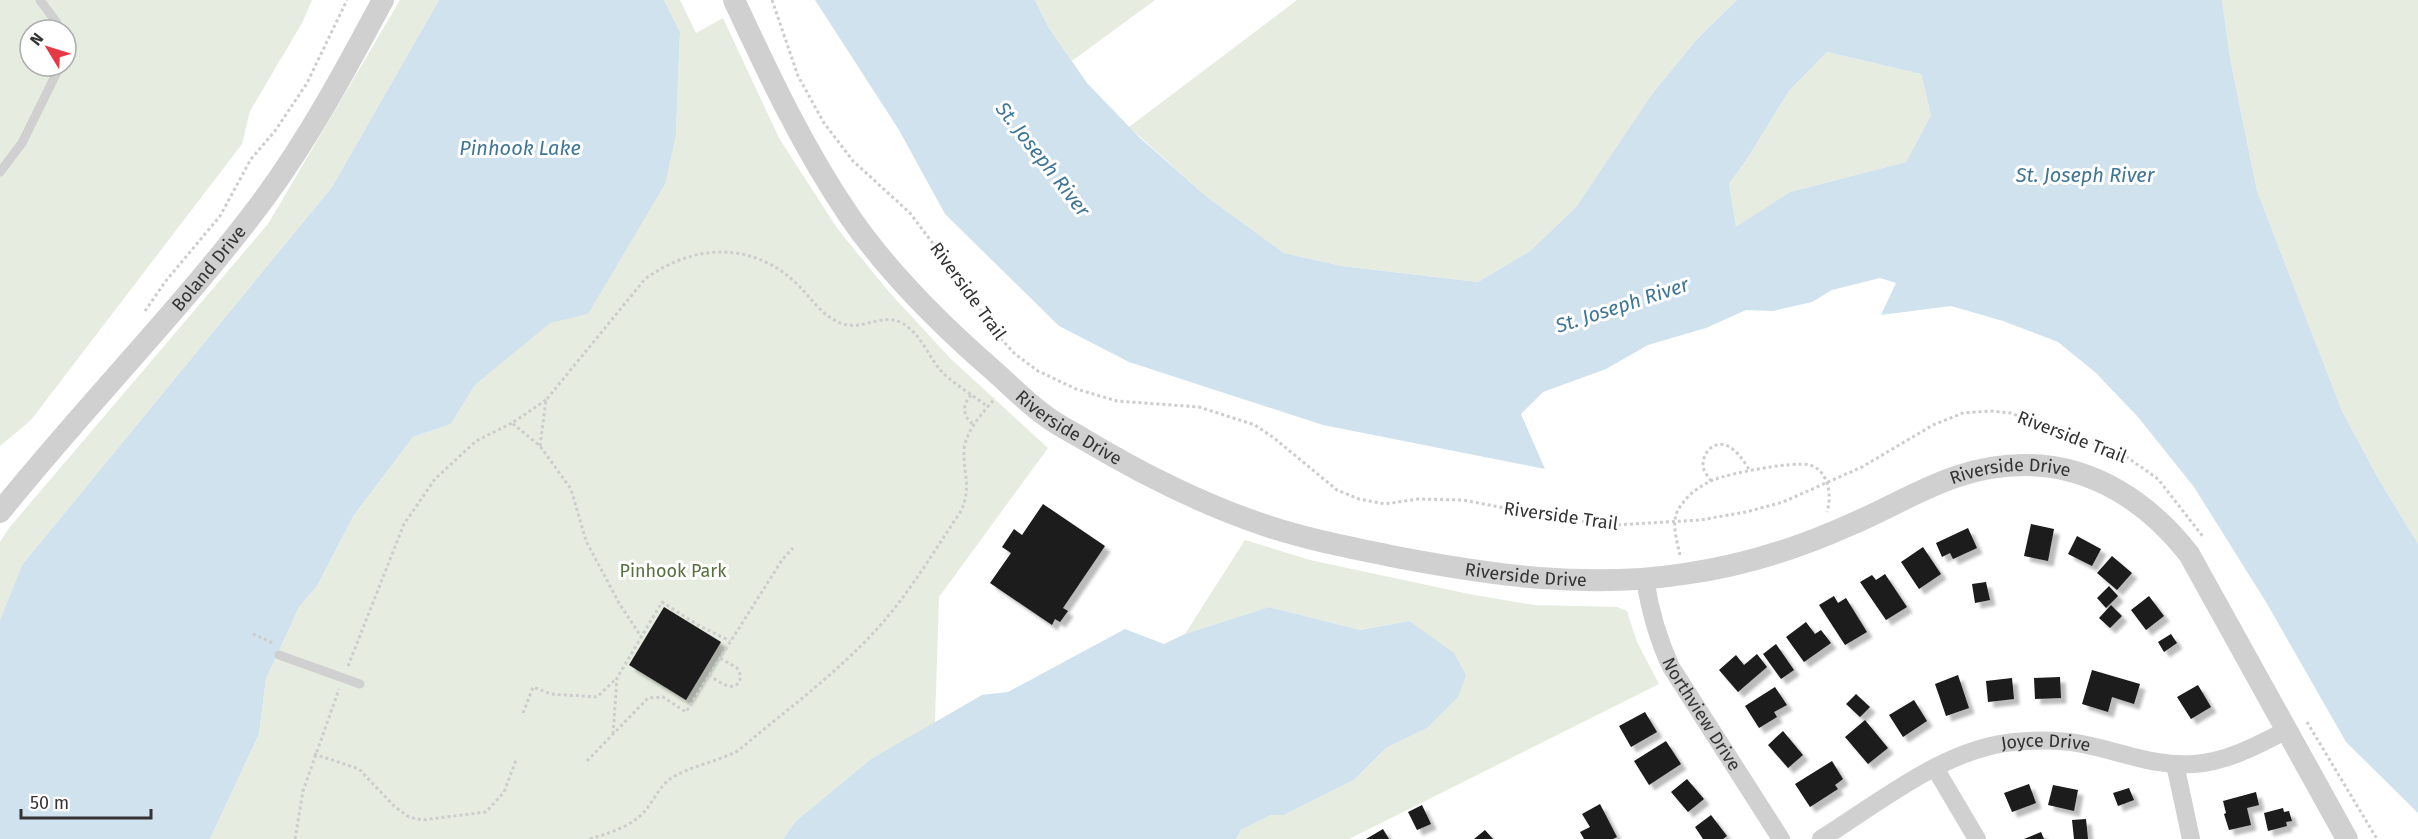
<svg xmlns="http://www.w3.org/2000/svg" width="2418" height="839" viewBox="0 0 2418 839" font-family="'Fira Sans',sans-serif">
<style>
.green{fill:#e6ecdf;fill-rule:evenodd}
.water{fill:#cfe2ee;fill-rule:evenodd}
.building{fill:#1a1a1a;filter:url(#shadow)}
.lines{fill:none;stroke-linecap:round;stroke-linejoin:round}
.path{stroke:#cdcdcd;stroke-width:3;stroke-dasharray:3 3;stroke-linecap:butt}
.service{stroke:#d0d0d0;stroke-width:9}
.minor{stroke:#d0d0d0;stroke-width:18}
.tertiary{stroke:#d0d0d0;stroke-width:22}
.labels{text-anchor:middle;stroke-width:6;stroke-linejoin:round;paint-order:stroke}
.street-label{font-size:18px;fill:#333;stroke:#fff}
.park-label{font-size:18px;fill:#56703f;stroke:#fff}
.water-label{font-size:20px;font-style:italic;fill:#3f7597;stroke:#fff}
</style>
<defs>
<filter id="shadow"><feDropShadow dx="5.5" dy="5.5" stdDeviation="1.5" flood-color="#0004"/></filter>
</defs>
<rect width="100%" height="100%" fill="#fff"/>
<path class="green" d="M0,0H312L302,23L250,111L242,144L31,420L0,446ZM30,30H66V66H30Z
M400,0H439L332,187L22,565L0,620V542L9,528L268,224Z
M664,0H680L696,33L723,18L779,138L837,228L889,292L951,359L1048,448L939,597L935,724L871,759L796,821L783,839H210L259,734L266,679L299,607L317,586L354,515L413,437L451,424L475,385L550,322L588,314L676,134L680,32Z
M1035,0H1155L1072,61L1049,28Z
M1297,0H1737L1697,39L1652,94L1576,207L1530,251L1478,282L1342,266L1284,253L1207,197L1129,127Z
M2222,0H2418V544L2378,478L2342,411L2257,191L2230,58Z
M1827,52L1921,74L1931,115L1906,162L1790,192L1736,228L1729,184L1747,159L1789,91Z
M1245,540L1310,560L1469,594L1534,605L1617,607L1627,611L1637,642L1659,684L1349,839H1236L1241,830L1271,815H1284L1354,780L1386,748L1427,728L1409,621L1360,630L1269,607L1185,634Z"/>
<path class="water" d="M439,0H664L680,32L676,134L665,184L588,314L550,323L475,385L451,424L413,437L354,515L317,586L299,607L266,679L259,734L210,839H0V620L22,565L332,187Z
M815,0H1035L1049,28L1087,83L1139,137L1207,197L1284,253L1342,266L1478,282L1530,251L1576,207L1652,94L1697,39L1737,0H2222L2230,58L2257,191L2342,411L2378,478L2418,544V813L2346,742L2266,602L2194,487L2138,417L2096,373L2058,342L2003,321L1951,306L1881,315L1896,283L1880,278L1832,290L1812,302L1773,311L1746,310L1706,328L1648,345L1606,369L1543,392L1521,414L1545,469L1323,425L1129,362L1059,326L945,214L899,130ZM1827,52L1921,74L1931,115L1906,162L1790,192L1736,227L1729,184L1747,159L1789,91Z
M1269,607L1360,630L1409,621L1454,653L1466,675L1458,697L1427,728L1386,748L1354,780L1284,815H1271L1241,830L1236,839H783L796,821L871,759L982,695L1008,692L1125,629L1164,644L1185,634Z"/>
<path class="building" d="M1043,504L1105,546L1063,608L1068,611L1060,622L1055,619L1052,625L990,583L1011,553L1002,547L1014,529L1022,535Z
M2031,524L2054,529L2048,561L2024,556Z
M1968,528L1977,548L1953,559L1950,553L1942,557L1936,543Z
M2077,536L2101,549L2092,566L2068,554Z
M1923,547L1941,574L1919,589L1901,562Z
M2112,556L2132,573L2117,590L2097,573Z
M1885,574L1907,607L1886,620L1860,582L1872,575L1876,580Z
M1986,582L1990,600L1975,603L1972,584Z
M2109,586L2118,596L2106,608L2097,598Z
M1834,596L1838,603L1846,598L1867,632L1845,645L1819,605Z
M2149,596L2164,616L2146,630L2131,610Z
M2111,605L2122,616L2110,628L2099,618Z
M664,607L721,642L686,700L629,665Z
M1806,622L1815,634L1821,630L1831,643L1804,662L1786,637Z
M2171,634L2177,643L2164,652L2158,642Z
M1776,644L1794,670L1781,679L1763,654Z
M1757,654L1767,667L1738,692L1719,670L1736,655L1744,665Z
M2092,670L2140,684L2134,704L2112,697L2108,712L2082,704Z
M1958,675L1969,708L1946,716L1935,684Z
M2060,677L2061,698L2035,699L2034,678Z
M2012,678L2014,699L1988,702L1986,681Z
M2198,685L2211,707L2191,719L2177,697Z
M1775,687L1787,705L1774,712L1777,717L1759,728L1745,706Z
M1856,694L1870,707L1860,717L1846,704Z
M1914,700L1927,721L1903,737L1889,715Z
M1645,712L1657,732L1631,747L1619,726Z
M1865,720L1888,748L1868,764L1845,737Z
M1783,731L1803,755L1788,768L1768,745Z
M1666,741L1681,764L1649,785L1634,761Z
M1832,761L1843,779L1835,785L1838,789L1810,807L1795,784Z
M1687,779L1704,799L1688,812L1671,792Z
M2029,784L2036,803L2012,812L2004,793Z
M2053,785L2078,790L2074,811L2048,805Z
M2129,788L2134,800L2118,806L2113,793Z
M2256,792L2259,805L2247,808L2251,825L2229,830L2224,814L2226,813L2223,801Z
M1600,804L1617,837L1613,839H1584L1580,832L1590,827L1582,814Z
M1422,805L1431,824L1417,830L1408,812Z
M2283,808L2284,812L2289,811L2292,821L2286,822L2287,826L2268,831L2264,813Z
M1711,815L1727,836L1723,839H1703L1695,827Z
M2086,819L2088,839H2074L2072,820Z
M1383,829L1389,839H1366Z
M1485,830L1493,839H1474Z
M2041,832L2044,839H2024Z"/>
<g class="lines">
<path class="path" d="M772,0L798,76L824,123L853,161L910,213L971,294L993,330L1015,354L1038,371L1076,389L1117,401L1199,407L1255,425L1274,438L1337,490L1359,499L1385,504L1418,499L1463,500L1567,520L1615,525L1700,520L1746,512L1783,502L1862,467L1933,425L1963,413L1990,411L2011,413L2065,435L2105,446L2124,455L2158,479L2204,538
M145,311L165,282L220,216L251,159L275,131L307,83L347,0
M971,395C962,405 962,416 974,425
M546,400L512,423L540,446L571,489L586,541L619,603L642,638
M540,446L546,400L645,279C692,245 749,240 795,282C810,296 819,313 838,322C859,333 881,313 900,322C922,333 928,358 944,374C957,386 974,396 988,407
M1711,481C1708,476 1703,471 1703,465C1703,451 1715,440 1728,446C1738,451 1745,463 1750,471
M1680,555C1677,541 1671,523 1678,510C1686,496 1699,486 1713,480C1731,473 1792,461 1810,465C1829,471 1832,496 1827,512
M253,634L273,643
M348,666L404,524L435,479L476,441L512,423
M709,675C719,682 737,696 741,676L737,668L720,658
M523,713L533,687L551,694L597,697L617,678
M2307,722L2377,839
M613,734L617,678L662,602L698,625L730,641
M314,754L359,769L394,806L409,817L422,820L486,812L504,792L516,760
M587,761L648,698L663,697L686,712L782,560L793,548
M295,839L303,791L339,689
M590,839C608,833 631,827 644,812C653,802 659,787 670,779C689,766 718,762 739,750C785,711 836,674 876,630C909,594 934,551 961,511C972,486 963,474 964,450C966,430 983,413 995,398"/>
<path class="service" d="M40,0L57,23L59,30
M0,172L22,143L60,66
M279,655L360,684"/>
<g class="minor">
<path id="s1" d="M1645,579C1650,611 1657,637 1671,667L1781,839"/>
<path d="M2175,764L2191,839"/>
<path d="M1935,768L1977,839"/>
<path id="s2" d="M1821,839C1879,803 1945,748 2014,742C2036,740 2061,740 2082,744C2120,751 2154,767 2194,764C2227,762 2258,745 2287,730"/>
</g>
<g class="tertiary">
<path id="s3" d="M734,0C769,75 803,148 850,217C890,275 941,325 994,371C1011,386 1028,404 1047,417C1059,426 1072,432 1085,440C1142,474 1204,505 1267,526C1309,540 1353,548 1396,557C1491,575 1586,589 1684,574C1742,566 1799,548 1852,524C1912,498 1956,465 2025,465C2093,465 2149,503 2189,554L2347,839"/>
<path id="s4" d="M0,512C84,407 180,311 261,203C308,140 346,69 383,0"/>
</g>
</g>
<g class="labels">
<g class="street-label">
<text dy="6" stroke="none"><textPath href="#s4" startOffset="321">Boland Drive</textPath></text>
<text transform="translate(968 291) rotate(54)" y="6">Riverside Trail</text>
<text dy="6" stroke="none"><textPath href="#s3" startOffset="552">Riverside Drive</textPath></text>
<text transform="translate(2072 437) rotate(21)" y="6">Riverside Trail</text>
<text dy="6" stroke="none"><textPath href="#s3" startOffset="1542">Riverside Drive</textPath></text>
<text transform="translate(1561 516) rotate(8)" y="6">Riverside Trail</text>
<text dy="6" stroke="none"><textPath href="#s3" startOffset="1038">Riverside Drive</textPath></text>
<text dy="6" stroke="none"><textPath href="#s1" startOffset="148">Northview Drive</textPath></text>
<text dy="6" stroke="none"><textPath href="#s2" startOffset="250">Joyce Drive</textPath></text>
</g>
<g class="park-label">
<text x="673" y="577">Pinhook Park</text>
</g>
<g class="water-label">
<text x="520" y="155">Pinhook Lake</text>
<text transform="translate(1043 159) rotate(52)" y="7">St. Joseph River</text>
<text x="2085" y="182">St. Joseph River</text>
<text transform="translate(1622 305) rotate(-18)" y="7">St. Joseph River</text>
</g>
</g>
<g transform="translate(48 48) rotate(308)"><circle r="28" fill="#ffffff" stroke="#adadad" stroke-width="1.5"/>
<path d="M0-4.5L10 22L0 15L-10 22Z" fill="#e63946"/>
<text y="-9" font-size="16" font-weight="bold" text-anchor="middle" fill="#333333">N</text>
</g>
<path d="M21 809v9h130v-9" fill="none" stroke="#333333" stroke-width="3"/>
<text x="30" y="809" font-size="18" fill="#333333" stroke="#ffffff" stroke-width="4.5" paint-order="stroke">50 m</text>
</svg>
